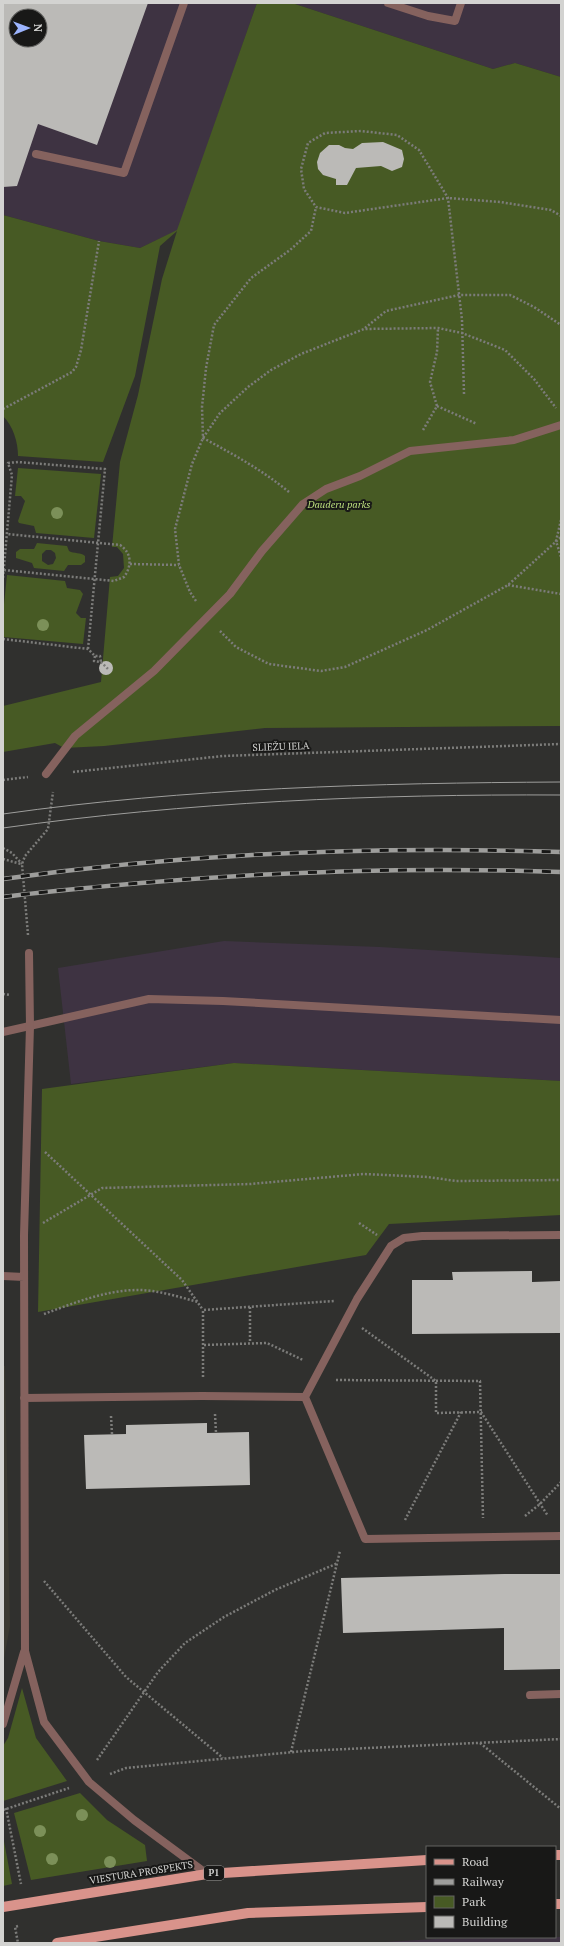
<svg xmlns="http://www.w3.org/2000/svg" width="564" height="1946" viewBox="0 0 564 1946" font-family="'PT Serif',serif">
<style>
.commercial{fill:#3e3342;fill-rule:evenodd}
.built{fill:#3b3931}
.green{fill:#475a24;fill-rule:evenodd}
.building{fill:#bbbab7;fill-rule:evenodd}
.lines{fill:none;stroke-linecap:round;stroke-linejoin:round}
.path{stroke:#7c7c7a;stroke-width:2.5;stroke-dasharray:2 2;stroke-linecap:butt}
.service{stroke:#85625e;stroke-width:8}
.pedestrian{stroke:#85625e;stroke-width:8}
.minor{stroke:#85625e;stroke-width:8}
.primary{stroke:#d9938b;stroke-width:10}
.tram{stroke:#9e9e9c;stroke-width:1}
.rail-casing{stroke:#9e9e9c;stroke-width:4.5}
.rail{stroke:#181817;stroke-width:3;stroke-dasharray:9;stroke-linecap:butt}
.tree{fill:#7c9059}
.labels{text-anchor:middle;stroke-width:4;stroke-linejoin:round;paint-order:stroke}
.shield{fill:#181817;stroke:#9b9b99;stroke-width:1}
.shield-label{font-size:9px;font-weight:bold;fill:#d3d3d1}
.park-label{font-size:10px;font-style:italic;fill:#bbdf7c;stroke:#181817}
.street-label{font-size:10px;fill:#d3d3d1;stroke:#181817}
</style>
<rect width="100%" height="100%" fill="#30302e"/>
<path class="commercial" d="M3,3H257L178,230L140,248L99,241L3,215ZM16,16H40V40H16Z
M292,3H561V77L515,63L493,69Z
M224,941L380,947L561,958V1081L234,1063L71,1084L58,968Z
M561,1937V1943H368L435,1939Z"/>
<path class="built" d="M3,1366H5L10,1626L3,1664Z"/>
<path class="green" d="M257,3H292L493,69L515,63L561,77V726L265,728L104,746L64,748L55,743L3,752V706L101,682L110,577L118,576L124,568L123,554L117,547H112L120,462L138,395L162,279L177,231L160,246L135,376L103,462L18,456C18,442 13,426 3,416V215L99,241L140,248L177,230Z
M18,468L101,474L94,538L36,533L34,526L19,523L18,521L25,501L21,496H15Z
M37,543L67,546L69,551C74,554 81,552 85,556V562L81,565H68L64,571L34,568L32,563L16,558V552L20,549H34ZM46,550H51L55,553L56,558L53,564L48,565L42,561V554Z
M7,575L65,581L67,588L80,590L83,594L76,613L81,618H86L83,644L3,637V614Z
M234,1063L561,1081V1215L389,1224L366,1255L38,1312L42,1089Z
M22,1688L36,1738L67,1781L3,1801V1746L8,1738Z
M80,1793L107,1820L145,1845L147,1861L31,1880L14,1813Z
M3,1836L12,1884L3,1886Z"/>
<path class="building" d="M3,3H148L97,145L38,124L17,186L3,187ZM16,16H40V40H16Z
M383,142L402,150L404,159L402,167L392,171L381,166L356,168L347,185H336V179L323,175L318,169L317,162L320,153L329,145H339L345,148L353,149L362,143Z
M99 668a7 7 0 1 1 14 0a7 7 0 1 1-14 0Z
M532,1271V1282L561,1281V1333L412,1334V1280H453L452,1272Z
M207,1423V1433L249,1432L250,1485L86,1489L84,1435L126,1434V1425Z
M504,1574H561V1669L504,1670V1628L343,1633L341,1578Z"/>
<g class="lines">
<path class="path" d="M365,328L386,311L459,295H510L534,307L561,325
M464,394L462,320L448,198L419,150L397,135L361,131L325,133L308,143L301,169L304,189L316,207L345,213L448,198L500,202L551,210L561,216
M437,406L477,424
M3,409L72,372L76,367L81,350L99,241
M423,430L437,406L430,382L437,352L438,328
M289,492C262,470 233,454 203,438L202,407L206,368L214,325L251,278L290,250L311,231L316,207
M561,520L556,541L561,557
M130,564L179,565
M4,570L114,581L124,577C132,566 132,553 120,545L7,534
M3,578L12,475L8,463L18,462L105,469L88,649
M508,585L561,594
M196,601L190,592L179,565L175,529L192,464L203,438L220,413L248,387L271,370L301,354L364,329L438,328L462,333L505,350L534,379L556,408
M220,631L236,647L269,664L321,671L345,667L427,630L508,585L561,537
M3,639L88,649L95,656H100L101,662
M95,656L94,661L101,662L108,669
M73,772L223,756L561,744
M3,780L28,777
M3,848L12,853L22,864
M3,859L21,864
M28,935L22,864L25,856L48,829L53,792
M3,994L10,995
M45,1152L182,1280L203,1310
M43,1223L102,1188L250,1184L364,1174L428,1177L456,1181L561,1180
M359,1223L377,1235
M250,1307V1343
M44,1314C74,1303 106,1290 138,1290C158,1290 179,1297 198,1302
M362,1328L436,1381V1413L481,1412L548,1516
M204,1345L267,1343L303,1360
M203,1377V1310L334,1301
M336,1380L480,1381L483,1518
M215,1414L216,1433
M111,1416L112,1434
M525,1516L540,1504L561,1482
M405,1520L461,1412
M44,1581L126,1677L223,1758
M480,1743L561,1809
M291,1752L340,1551
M97,1760L158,1672L185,1643L224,1617L275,1590L338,1563
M110,1774L126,1768L304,1751L561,1739
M6,1808L21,1884
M3,1810L69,1788
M18,1926L15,1927L18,1943"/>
<path class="service" d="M388,3L428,16L455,21L461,3
M36,154L124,173L184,3
M3,1032L149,999L223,1001L561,1020"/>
<path class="pedestrian" d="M46,774L75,736L154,671L230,594L262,551L303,504L326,489L360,476L410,451L514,440L561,425"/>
<path class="minor" d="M29,953L30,1026L24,1235L25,1651L44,1722L89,1782L134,1820L207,1874
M3,1276L24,1277
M305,1397L365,1539L561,1536
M24,1398L202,1396L305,1397L357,1299L391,1246L404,1238L422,1236L561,1235
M530,1695L561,1694
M3,1724L24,1652"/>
<path class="primary" d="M555,1855H561
M555,1904H561
M3,1907L207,1874L427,1860
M57,1943L248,1913L427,1907"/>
<path class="tram" d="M3,814C187,788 375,783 561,782
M3,828C187,802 375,794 561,795"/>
<g class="rail-casing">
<path id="rail" d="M3,879C187,853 375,846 561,852
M3,897C49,891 95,887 141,883C281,871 421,867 561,872"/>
</g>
<use href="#rail" class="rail"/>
</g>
<g class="tree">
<circle cx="57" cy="513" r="6"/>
<circle cx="43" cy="625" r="6"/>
<circle cx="82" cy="1815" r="6"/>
<circle cx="40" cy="1831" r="6"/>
<circle cx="52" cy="1859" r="6"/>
<circle cx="110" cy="1862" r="6"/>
</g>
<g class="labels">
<rect class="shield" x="204" y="1866" width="20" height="14" rx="3"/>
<g class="shield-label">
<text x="214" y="1876">P1</text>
</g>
<g class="park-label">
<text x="339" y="508">Dauderu parks</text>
</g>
<g class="street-label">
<text transform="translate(281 746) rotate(-2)" y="4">SLIEŽU IELA</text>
<text transform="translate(141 1872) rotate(-9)" y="4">VIESTURA PROSPEKTS</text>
</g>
</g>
<rect width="564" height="1946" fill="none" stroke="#d3d3d1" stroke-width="8"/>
<rect x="426" y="1846" width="130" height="92" fill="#181817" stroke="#636361"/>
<rect x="434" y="1859" width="20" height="6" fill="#d9938b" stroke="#636361"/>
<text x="462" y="1866" font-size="12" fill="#d3d3d1">Road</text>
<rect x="434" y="1879" width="20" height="6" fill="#9e9e9c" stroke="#636361"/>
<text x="462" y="1886" font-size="12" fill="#d3d3d1">Railway</text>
<rect x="434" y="1896" width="20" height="12" fill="#475a24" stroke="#636361"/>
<text x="462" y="1906" font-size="12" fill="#d3d3d1">Park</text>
<rect x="434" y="1916" width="20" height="12" fill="#bbbab7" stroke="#636361"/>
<text x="462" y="1926" font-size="12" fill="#d3d3d1">Building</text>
<g transform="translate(28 28) rotate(89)"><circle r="19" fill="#181817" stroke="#636361"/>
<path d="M0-3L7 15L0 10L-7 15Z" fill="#9cb4fd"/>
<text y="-6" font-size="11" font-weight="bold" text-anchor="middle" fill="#d3d3d1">N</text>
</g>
</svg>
